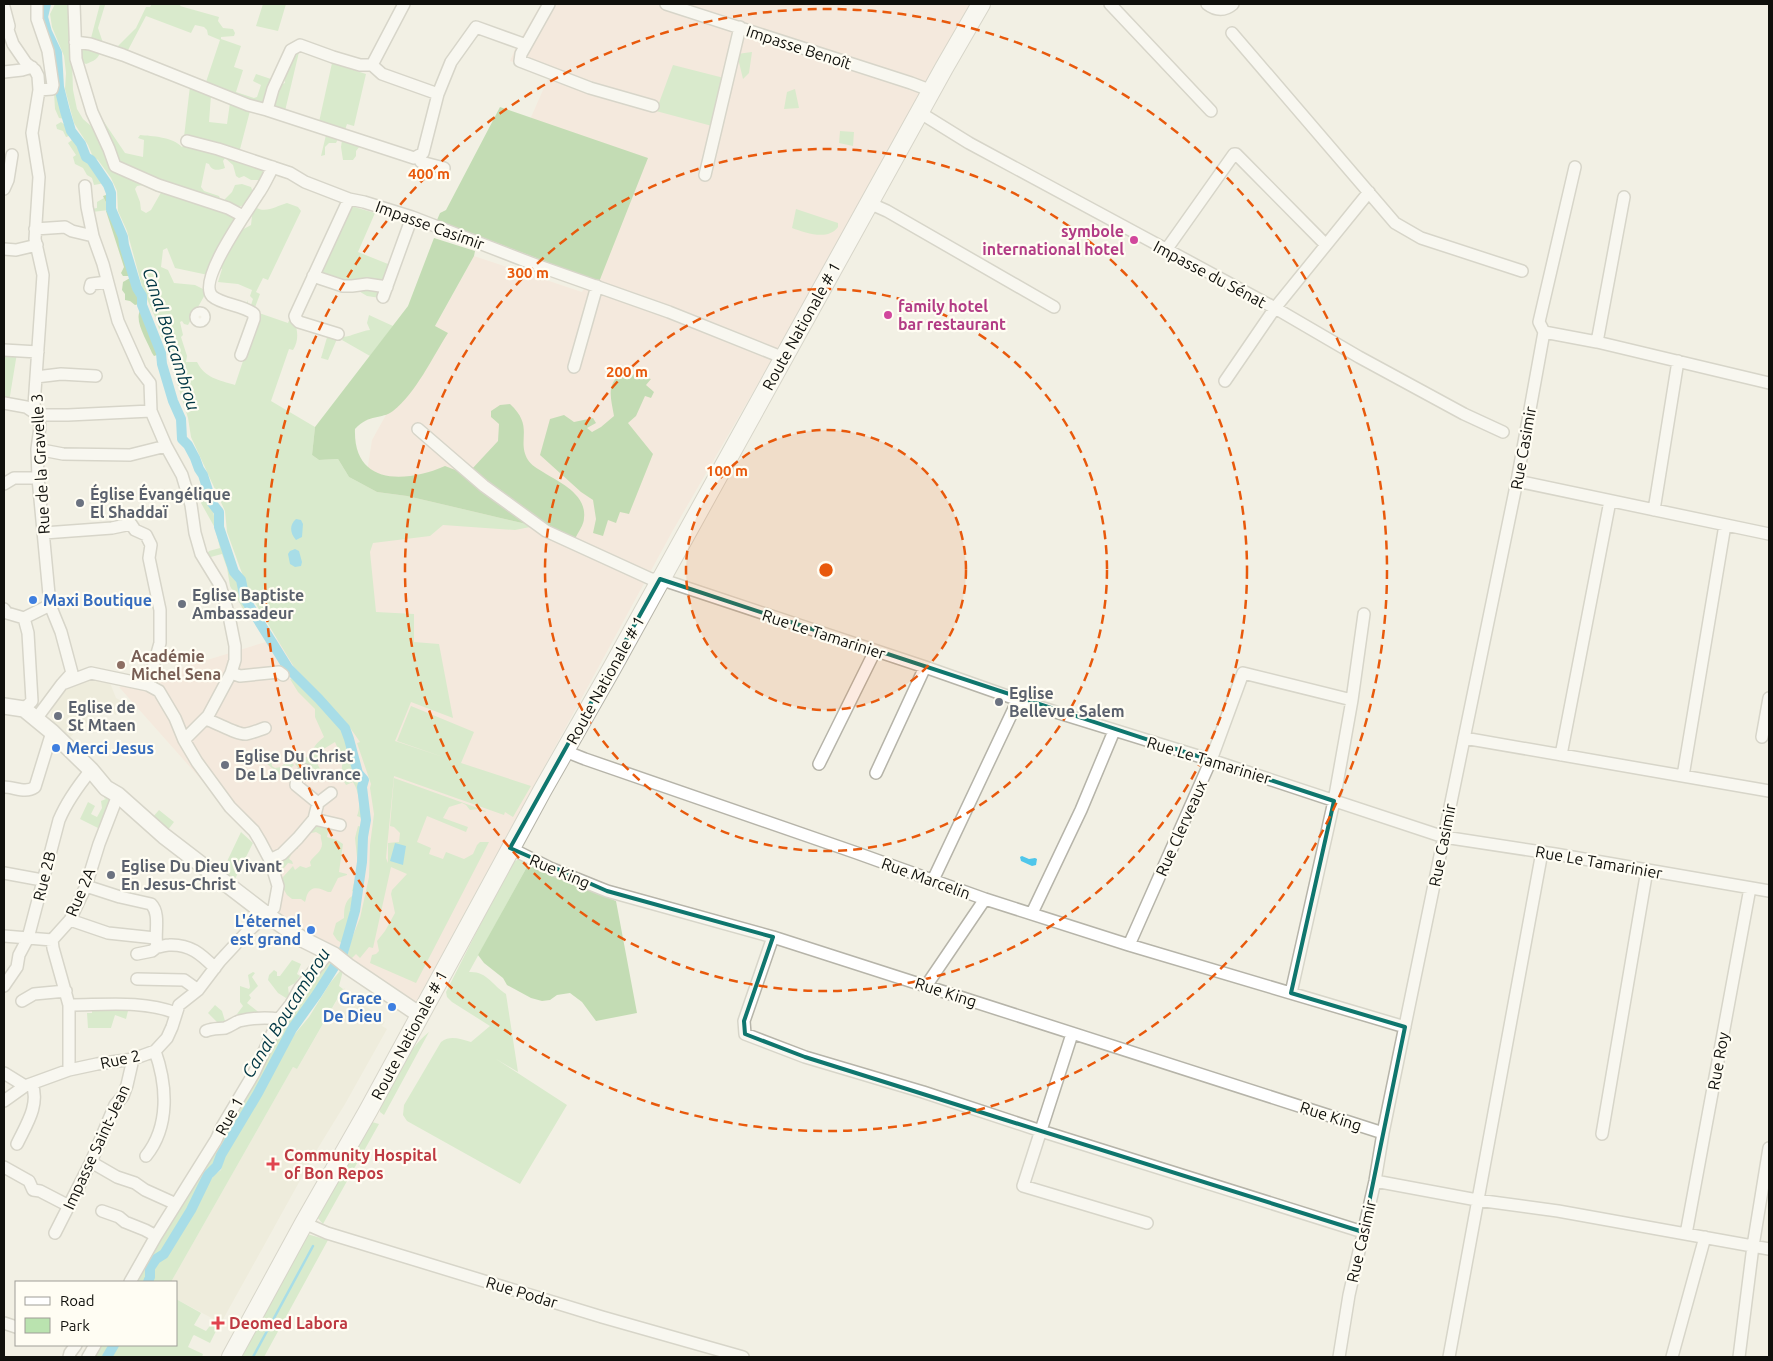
<svg xmlns="http://www.w3.org/2000/svg" width="1773" height="1361" viewBox="0 0 1773 1361" font-family="Ubuntu,sans-serif">
<style>
.industrial{fill:#f7e0d5}
.built{fill:#e9e6d2}
.green{fill:#bae3af}
.forest{fill:#8bc47b}
.water{fill:#4fc6ea}
.lines{fill:none;stroke-linecap:round;stroke-linejoin:round}
.stream{stroke:#4fc6ea;stroke-width:2.5}
.canal{stroke:#4fc6ea;stroke-width:10}
.street-casing{stroke:#b6b4a9;stroke-width:14}
.secondary-casing{stroke:#b6b4a9;stroke-width:18}
.primary-casing{stroke:#b6b4a9;stroke-width:20}
.street{stroke:#fff;stroke-width:11}
.secondary{stroke:#fff;stroke-width:15}
.primary{stroke:#fff;stroke-width:18}
.marked{fill:none;stroke:#0f766e;stroke-width:4;stroke-linejoin:round}
.ring{fill:none;stroke:#e8590c;stroke-width:2.5;stroke-dasharray:9 6}
.hotel-dot{fill:#d1479c;stroke:#fffdf3;stroke-width:2}
.worship-dot{fill:#6b7280;stroke:#fffdf3;stroke-width:2}
.shop-dot{fill:#3f7fe0;stroke:#fffdf3;stroke-width:2}
.education-dot{fill:#8d6e63;stroke:#fffdf3;stroke-width:2}
.health-dot{fill:#e0444e;stroke:#fffdf3;stroke-width:2}
.labels{text-anchor:middle;stroke-width:4.5;stroke-linejoin:round;paint-order:stroke}
.street-label{font-size:16px;fill:#10100c;stroke:#fffdf3}
.hotel-label{font-size:16px;font-weight:bold;fill:#b23c85;stroke:#fffdf3;text-anchor:end}
.worship-label{font-size:16px;font-weight:bold;fill:#5b616d;stroke:#fffdf3;text-anchor:start}
.shop-label{font-size:16px;font-weight:bold;fill:#366cbe;stroke:#fffdf3;text-anchor:start}
.education-label{font-size:16px;font-weight:bold;fill:#785e54;stroke:#fffdf3;text-anchor:start}
.health-label{font-size:16px;font-weight:bold;fill:#be3a42;stroke:#fffdf3;text-anchor:start}
.water-label{font-size:18px;font-style:italic;fill:#003644;stroke:#fffdf3}
.centre{fill:#e8590c;stroke:#fffdf3;stroke-width:2.5}
.ring-label{font-size:15px;text-anchor:middle;font-weight:bold;fill:#e8590c;stroke:#fffdf3;stroke-width:4.5;stroke-linejoin:round;paint-order:stroke}
</style>
<rect width="100%" height="100%" fill="#f2f0e4"/>
<path class="industrial" d="M541,4H974L866,197L672,532L414,1006L272,911L275,886L267,860L254,839L119,687L344,618L372,440L474,256L582,292L596,268L528,124L550,74L510,61L516,47Z"/>
<path class="built" d="M108,678L116,698L123,702L116,715L104,707L68,739L55,726L51,715L52,706L57,697L68,686L95,679Z
M344,988L385,1022L382,1026L387,1029L345,1104L318,1148L221,1323L176,1299V1282H171L293,1067L297,1069Z"/>
<path class="green" d="M55,4H68L71,28L73,90L77,109L83,119L98,132L113,165L144,183L143,185L137,186L135,189L140,202L141,210L146,213L151,210L163,189L226,209L237,219L208,275L175,268L167,248L163,250L161,267L168,270L174,283L195,285L207,291L188,325L184,324L182,321L180,322L183,335L181,337L187,356L186,362H197C205,378 219,380 235,385L259,313L288,323L290,318L294,320C298,331 299,340 293,350L289,349L271,401L315,427L312,455L319,460L338,459L349,477L377,492L407,496L535,526L515,530L443,525L430,536L373,543L370,552L376,612L414,614V642L439,644L453,718L411,702L395,741L443,757L397,741L411,706L474,732L461,763L531,786L513,817L505,812L504,815L394,776L386,858L388,863V843L399,842L400,833L394,827L390,826L394,778L486,811L485,812L478,809L470,810L466,805L462,803L449,807L443,818L468,827L466,832L427,816L417,842L431,848L429,854L443,859L446,852L464,859L473,854L477,845L480,842H489L416,983L370,963L372,955L376,954L379,951L377,941L385,931L395,913L391,894L392,890L407,874L391,867L373,948L369,947L360,958L356,954L350,960L347,957L352,938L360,918L369,877L370,845L374,814L370,788L371,784L358,746L357,743L360,742L346,722L294,667L251,596L240,568L227,532L225,511L191,437L188,418L172,367L155,317L143,290L127,231L118,211L117,191L111,178L98,160L93,157L88,145L74,123L65,89L66,73L64,56L52,27L50,14Z
M100,4L105,5L98,28L103,43L91,38Z
M152,4H181L180,6L219,17L218,21L223,28L233,29L235,33L234,36L221,37V39L241,46L234,67L243,70L236,92L254,98L257,97L261,85L253,81L256,74L274,80C267,86 266,95 263,104L259,105L206,82L220,40L208,35L207,30L204,27L195,25L191,33L146,16L127,52L116,48L136,28L146,7H150Z
M263,4H286L278,31L256,26Z
M51,43L54,44L60,59L62,92L68,116L65,119L59,118L55,109Z
M82,45L100,50C100,59 93,61 86,64L80,61L78,51Z
M297,52H299L285,111L274,108L273,100L279,85L285,83L283,75Z
M752,52L749,73L743,79L737,54Z
M332,63L366,74L354,126L347,124L345,130L319,122Z
M673,65L724,78L712,126L656,111Z
M190,86L211,95L209,122L227,124L230,103L250,111L239,153L184,137Z
M795,89L799,108L784,109L787,92Z
M96,110L125,153L143,157L144,140L138,138L140,135C152,136 173,137 182,147L187,142L263,169V172L259,180H251L244,176L239,178L236,176L233,165L225,158L223,161L225,168C219,170 212,172 209,164L206,163L201,187L204,191L219,196L222,203H220L119,164Z
M61,122L68,127L74,141L86,154L96,171L103,177L105,183L94,185L92,178L87,175L83,168L75,164L73,157L76,155L68,143L72,140L69,136L66,137L63,131L57,129L56,125Z
M840,131L854,132L853,146L839,143Z
M326,135L338,139L336,143H329L325,147V155L321,156Z
M342,140L360,146L356,151V156L353,160H343L341,147Z
M242,184L251,187L253,192L246,205L236,207L225,205V199L232,192L235,185Z
M104,198L109,210L92,212V209L97,208V202Z
M287,203L298,207L301,211L268,280L263,278L256,292L260,294L254,310L246,306L248,300V304L251,305L253,299L250,296L252,290L238,284L218,282L222,269L219,267L238,232L251,225L252,216L255,207C266,214 276,206 287,203Z
M351,206L375,213L358,252L393,266L380,298L367,296L347,284L320,274Z
M796,209L838,223V227C828,241 806,233 792,228Z
M369,315L393,326L370,356L342,340L343,337C353,336 360,331 370,330L367,323Z
M328,334L337,339L328,360L321,358Z
M4,353H17L9,402L4,400Z
M205,489L210,492L214,516L233,564L244,586L249,605L255,614L253,617L250,618L247,616L230,586L227,568L222,554L207,558L206,555L209,551L220,548L215,528L201,503L199,491Z
M293,678L298,680L321,702L339,723L354,763C354,771 359,773 363,781C366,789 368,818 365,826L361,824L362,818L357,816C361,806 359,792 353,782L346,785L343,780L345,773L342,772V758L335,742L322,750L324,759L317,763L320,769L302,772L295,764L304,757H312C311,748 317,743 324,737L315,717V709L298,692L290,679Z
M264,757L266,760H271L272,766L275,768L281,767L289,759L294,765L287,772L292,776L286,772L282,776L280,775L266,763Z
M106,794L111,801L98,828L80,819L88,802L95,806L91,814L97,817L102,808L101,801L106,799L104,798Z
M159,810L174,822L167,831L152,818Z
M322,824L329,827L327,837L337,840L343,844L339,872L347,874V875L338,878L331,892H328C321,889 312,884 307,895C306,897 306,900 305,902L301,899H292L287,895L280,883L283,877L293,866L295,870L300,866L306,868L311,866L310,862C313,856 322,852 322,844C322,841 320,838 321,835L316,832L307,834L313,826Z
M358,826L366,828V830C365,851 366,873 361,893L352,891L358,867L355,838Z
M241,832L253,843L233,883L221,874Z
M297,846L298,849H294L289,859L292,861L293,864L288,863L284,868L279,867L278,862Z
M520,859L528,865L469,972C487,971 492,985 506,994L518,1072L496,1059L567,1105L520,1184L407,1121L403,1115L404,1105L441,1042C451,1035 459,1039 471,1042L490,1026L452,1002L447,997L446,992L512,862Z
M352,896L360,899V905L345,950L343,952V944L337,940L333,934L336,923L344,918C344,910 344,902 352,896Z
M329,959L332,962L326,975L298,1016L260,1081L257,1092L229,1136L217,1158L215,1165L206,1176L201,1187L181,1220L173,1231L160,1255L150,1264L148,1276L146,1282H138L152,1253L204,1165H208V1161L220,1141L234,1122L259,1073L272,1051L287,1019L310,988L309,983L319,971L324,969Z
M292,960L301,964L297,974L300,976L295,983L288,987L289,995L286,998L278,993L268,980L269,975L274,970L277,972V976H280Z
M340,971H343L339,986L343,989L297,1069L293,1067L171,1282H150L154,1268L157,1263L163,1258L170,1248L205,1188L215,1174L221,1170L225,1153L294,1035L309,1017L330,983Z
M253,972L255,973L252,977L258,986L249,995L251,998L247,1003L261,1014L241,1017L237,1014L243,1006L240,1002V986L249,989L250,987L248,975Z
M215,1005L222,1011L225,1021L218,1023L208,1013Z
M96,1008L128,1011L126,1019L115,1015L111,1028H88L87,1013H92V1010Z
M429,1032L384,1115L380,1112V1106C394,1079 405,1052 429,1032Z
M372,1122L379,1124L323,1224L315,1215L369,1123Z
M307,1234L328,1240L264,1357H238Z
M176,1299L201,1313L194,1325L206,1331L212,1323L218,1327L210,1343L194,1335L193,1336L188,1347L203,1354L202,1357H108L115,1345H176Z
M104,1345H111L105,1357H94L99,1348Z"/>
<path class="forest" d="M500,107L648,158L599,282L437,220L440,213L446,210Z
M109,194L110,195V200L113,202L112,210L124,232V238L126,241L125,246L130,253L131,257L128,261L132,264L131,273C137,281 135,280 137,289C139,296 143,297 139,304L135,305L130,301L125,300V294L122,290L123,282L130,278L129,276H123L121,273L124,267L106,211L109,209L103,196Z
M434,238L475,251L474,256L435,326L448,333C432,358 416,393 393,411C381,420 370,413 355,429C353,486 406,483 445,466L458,471L535,526L407,496L377,492L349,477L338,459L319,460L312,455L315,427L408,306Z
M140,311L145,312C150,324 162,343 157,355L154,356L152,353C148,343 134,321 140,311Z
M624,372L651,379L646,385L654,392L651,398L645,396L636,416L628,423L653,454L629,514L620,512L616,523L608,520L603,536L593,533L596,519L593,500L581,492L540,455L550,419L564,415L574,422L593,418L596,423L587,428L592,432L601,427L614,416C611,398 605,383 624,372Z
M510,404C535,427 516,440 528,460C531,465 538,469 543,472C559,482 587,494 584,518C584,525 578,532 575,539L547,527L471,470L498,441L499,424L491,417V411L500,405Z
M528,865L616,901L637,1013L596,1021L582,1002L570,993L557,995L550,1000L542,1001L531,998L507,985L503,978L484,963L478,955Z"/>
<path class="water" d="M296,519L301,520L303,524L302,537L296,540C290,533 289,525 296,519Z
M295,549L299,551L302,562L301,566L295,567L290,564L288,554L290,551Z
M395,843L406,846L403,865L390,861Z
M1022,856L1029,859L1035,858L1037,859L1036,865L1032,866L1021,861L1020,857Z"/>
<g class="lines">
<path class="stream" d="M253,1357L313,1246"/>
<path class="canal" d="M46,4L43,17L47,32L57,53L59,87L65,111L71,131L81,144L86,157L91,160L108,185L111,193V209L123,237L124,245L137,288L142,296V305L161,353L162,364L173,401L181,419L182,439L188,445L195,458L199,469L203,475L212,503L219,512V527L234,572L241,580L245,599L288,668L319,699L345,728L349,739L358,773L364,780L362,787L366,820L363,837L362,862L355,911L343,953L317,994L292,1029L258,1093L221,1155L217,1166L208,1175L191,1210L164,1254L156,1259L150,1268V1277L148,1282
M107,1357L114,1345"/>
<g class="street-casing">
<path id="street" d="M37,4V19L48,51L53,85L52,89L39,90
M74,4L76,59L92,112L109,149L115,166L158,185L228,208L243,216
M549,4L521,54L520,61L590,88L653,106
M666,4L911,83L932,91
M1110,4L1211,111
M1207,4C1216,11 1225,11 1233,4
M4,7L9,26L8,30L13,44L26,63L35,70L38,76L39,90L32,133L39,177L35,239L43,275L34,406L38,415L40,427L37,449L38,478L50,605L24,618
M1232,33L1395,223L1421,238L1522,271
M75,42L90,44L123,55L248,105L267,110L273,89L291,50L300,45L333,57L360,65H372L382,74L438,94L423,153L414,158L267,110
M372,65L404,4
M4,72L22,70L32,67
M438,94L451,62L476,27L526,45
M919,112L969,143L1275,308L1359,357L1464,414L1503,432
M187,141L218,149L290,173L305,182L349,199L364,202L412,217L536,265L669,312L784,358
M418,157L421,162L444,168
M1575,167L1539,322L1544,332L1597,342L1769,383
M705,175L740,27
M85,186L87,207L93,236L103,264L118,321L140,370L150,383L151,411L166,446L182,475L191,505L195,533L201,554L220,585L229,616L235,646V660L231,673L208,716L184,740
M4,189L8,180L12,155
M869,203L887,211L1054,307
M35,229L65,227L72,231L93,236
M4,249L16,250L37,245
M1166,250L1234,154H1236L1326,245
M313,276L343,286H352L367,284L387,287
M90,288L91,284L107,282
M383,297L412,217
M196 317a4 4 0 1 1 8 0a4 4 0 1 1-8 0Z
M338,334L299,322L296,319L295,316L349,199
M1597,342L1624,197
M4,350L38,352
M241,355L254,319V314C244,305 222,305 212,296C197,280 249,209 258,194C264,186 268,176 273,167
M574,367L597,286
M36,377L61,374L96,376
M1225,381L1275,308L1369,192
M4,403L26,407L38,415H68L151,411
M418,429L484,486L546,531L651,579H660L925,667L1030,704L1211,760L1444,837L1555,854L1769,891
M37,449L63,454L130,455L166,446
M1517,481L1769,534
M4,484L14,478H38
M1654,510L1678,361
M44,533L112,528L131,524L135,530L146,535L151,545L149,558L160,610V643L148,685
M50,605L61,632L72,673L63,683
M4,609L7,613L24,618L28,633L32,701L24,709
M231,673L240,676L279,672L283,675
M205,719C216,722 237,735 246,734C252,733 259,730 265,728
M1762,737L1769,698
M1464,738L1769,791
M565,751L585,759L854,852L985,899L1129,945L1405,1027
M1561,755L1610,501
M819,764L875,651
M306,770L297,778L296,785L318,803
M876,773L925,667
M1683,776L1725,525
M4,787C15,787 25,794 35,787L52,732
M314,819L340,825
M510,848L550,868L607,891L773,937L1383,1133
M270,860L282,854L298,838L314,819L318,803L331,793
M4,873L42,880
M933,880L1018,700
M86,886L120,897L151,904C161,914 154,934 157,947C161,947 165,945 169,945C190,944 201,954 215,968
M1032,913L1081,810L1114,731
M70,920L108,933L155,938
M4,936L52,940L70,920L86,886L99,844L118,795
M773,937L744,1021L745,1034L805,1057L923,1092L1041,1131L1363,1232
M52,940L53,948L69,1005V1070
M1129,945L1211,760L1243,673L1352,700
M137,954L152,951L157,947
M137,979L184,980L198,990
M4,986L17,967L19,955L28,938L59,820C67,801 78,786 91,770
M926,986L985,899
M1291,993L1334,801L1352,700L1364,614
M22,1001L34,994L66,991
M69,1005C104,1005 142,1000 176,1013
M206,1031C213,1028 219,1029 225,1028C231,1026 234,1023 239,1021C252,1018 265,1017 279,1019
M1072,1034L1023,1186L1147,1223
M4,1073L25,1086
M4,1101L25,1086L69,1070L97,1064L133,1059L155,1051L167,1038L172,1027L179,1005L198,990L220,961L246,933L274,908L278,886L270,860L260,841L254,831L230,807L197,762L184,740L175,718L159,691L148,685L91,673L62,684L36,719
M1602,1134L1647,870
M17,1144C26,1125 40,1105 32,1084
M146,1156C170,1126 167,1085 155,1051
M91,1162L117,1177L135,1183L145,1190L176,1204
M4,1167L29,1181L33,1190L40,1191L69,1206
M1375,1181L1477,1200L1558,1211L1769,1249
M102,1211L119,1217L125,1222L145,1230L156,1236
M304,1223L327,1233L602,1317L743,1357
M55,1233L91,1162L115,1105L123,1096L127,1085L133,1059
M1686,1234L1750,888
M130,1282L156,1236L216,1140L223,1125L254,1073L279,1019L291,1004L300,988L329,952
M4,1323L16,1327
M69,1357L70,1353L76,1345
M88,1357L95,1345
M1339,1357L1349,1295L1375,1181L1383,1133L1517,481L1544,332
M1449,1357L1542,852
M1672,1357L1705,1237
M1739,1357L1753,1246L1769,1148"/>
</g>
<g class="secondary-casing">
<path id="secondary" d="M4,706L24,709L52,732L91,770L106,788L118,795L164,836L267,915L302,939L334,955L349,967L420,1015"/>
</g>
<g class="primary-casing">
<path id="primary" d="M231,1357L304,1223L368,1111L542,791L612,668L944,68L981,4"/>
</g>
<use href="#street" class="street"/>
<use href="#secondary" class="secondary"/>
<use href="#primary" class="primary"/>
</g>
<path d="M0 0H1773V1361H0ZM660,579L1334,801L1291,993L1405,1027L1363,1232L805,1057L745,1034L744,1021L773,937L607,891L510,848Z" fill="#f2f0e4" fill-opacity=".55" fill-rule="evenodd"/>
<path class="marked" d="M660,579L1334,801L1291,993L1405,1027L1363,1232L805,1057L745,1034L744,1021L773,937L607,891L510,848Z"/>
<circle cx="826" cy="570" r="140" fill="#e8590c" fill-opacity=".12"/>
<g class="ring">
<circle cx="826" cy="570" r="140"/>
<circle cx="826" cy="570" r="281"/>
<circle cx="826" cy="570" r="421"/>
<circle cx="826" cy="570" r="561"/>
</g>
<g class="hotel-dot">
<circle cx="1134" cy="240" r="5"/>
<circle cx="888" cy="315" r="5"/>
</g>
<g class="worship-dot">
<circle cx="80" cy="503" r="5"/>
<circle cx="182" cy="604" r="5"/>
<circle cx="999" cy="702" r="5"/>
<circle cx="58" cy="716" r="5"/>
<circle cx="225" cy="765" r="5"/>
<circle cx="111" cy="875" r="5"/>
</g>
<g class="shop-dot">
<circle cx="33" cy="600" r="5"/>
<circle cx="56" cy="748" r="5"/>
<circle cx="311" cy="930" r="5"/>
<circle cx="392" cy="1007" r="5"/>
</g>
<circle class="education-dot" cx="121" cy="665" r="5"/>
<g class="health-dot">
<path d="M270.5 1156.5h5v5h5v5h-5v5h-5v-5h-5v-5h5z"/>
<path d="M215.5 1315.5h5v5h5v5h-5v5h-5v-5h-5v-5h5z"/>
</g>
<g class="labels">
<g class="street-label">
<text transform="translate(799 47) rotate(18)" y="6">Impasse Benoît</text>
<text transform="translate(430 225) rotate(20)" y="6">Impasse Casimir</text>
<text transform="translate(1210 274) rotate(28)" y="6">Impasse du Sénat</text>
<text transform="translate(801 326) rotate(-61)" y="6">Route Nationale # 1</text>
<text transform="translate(1523 448) rotate(-80)" y="6">Rue Casimir</text>
<text transform="translate(40 464) rotate(-93)" y="6">Rue de la Gravelle 3</text>
<text transform="translate(824 634) rotate(18)" y="6">Rue Le Tamarinier</text>
<text transform="translate(605 680) rotate(-61)" y="6">Route Nationale # 1</text>
<text transform="translate(1209 760) rotate(17)" y="6">Rue Le Tamarinier</text>
<text transform="translate(1181 828) rotate(-66)" y="6">Rue Clerveaux</text>
<text transform="translate(1442 845) rotate(-79)" y="6">Rue Casimir</text>
<text transform="translate(1599 862) rotate(10)" y="6">Rue Le Tamarinier</text>
<text transform="translate(560 871) rotate(23)" y="6">Rue King</text>
<text transform="translate(44 876) rotate(-76)" y="6">Rue 2B</text>
<text transform="translate(926 878) rotate(20)" y="6">Rue Marcelin</text>
<text transform="translate(80 892) rotate(-67)" y="6">Rue 2A</text>
<text transform="translate(946 992) rotate(18)" y="6">Rue King</text>
<text transform="translate(409 1035) rotate(-62)" y="6">Route Nationale # 1</text>
<text transform="translate(120 1059) rotate(-12)" y="6">Rue 2</text>
<text transform="translate(1718 1061) rotate(-80)" y="6">Rue Roy</text>
<text transform="translate(229 1116) rotate(-61)" y="6">Rue 1</text>
<text transform="translate(1331 1116) rotate(18)" y="6">Rue King</text>
<text transform="translate(96 1147) rotate(-65)" y="6">Impasse Saint-Jean</text>
<text transform="translate(1361 1241) rotate(-77)" y="6">Rue Casimir</text>
<text transform="translate(522 1292) rotate(17)" y="6">Rue Podar</text>
</g>
<g class="hotel-label">
<text x="1124" y="237">symbole<tspan x="1124" dy="18">international hotel</tspan></text>
<text x="898" y="312" text-anchor="start">family hotel<tspan x="898" dy="18">bar restaurant</tspan></text>
</g>
<g class="worship-label">
<text x="90" y="500">Église Évangélique<tspan x="90" dy="18">El Shaddaï</tspan></text>
<text x="192" y="601">Eglise Baptiste<tspan x="192" dy="18">Ambassadeur</tspan></text>
<text x="1009" y="699">Eglise<tspan x="1009" dy="18">Bellevue Salem</tspan></text>
<text x="68" y="713">Eglise de<tspan x="68" dy="18">St Mtaen</tspan></text>
<text x="235" y="762">Eglise Du Christ<tspan x="235" dy="18">De La Delivrance</tspan></text>
<text x="121" y="872">Eglise Du Dieu Vivant<tspan x="121" dy="18">En Jesus-Christ</tspan></text>
</g>
<g class="shop-label">
<text x="43" y="606">Maxi Boutique</text>
<text x="66" y="754">Merci Jesus</text>
<text x="301" y="927" text-anchor="end">L'éternel<tspan x="301" dy="18">est grand</tspan></text>
<text x="382" y="1004" text-anchor="end">Grace<tspan x="382" dy="18">De Dieu</tspan></text>
</g>
<g class="education-label">
<text x="131" y="662">Académie<tspan x="131" dy="18">Michel Sena</tspan></text>
</g>
<g class="health-label">
<text x="284" y="1161">Community Hospital<tspan x="284" dy="18">of Bon Repos</tspan></text>
<text x="229" y="1329">Deomed Labora</text>
</g>
<g class="water-label">
<text transform="translate(171 339) rotate(72)" y="6">Canal Boucambrou</text>
<text transform="translate(286 1013) rotate(-58)" y="6">Canal Boucambrou</text>
</g>
</g>
<circle cx="826" cy="570" r="8" class="centre"/>
<g class="ring-label">
<text x="429" y="179">400 m</text>
<text x="528" y="278">300 m</text>
<text x="627" y="377">200 m</text>
<text x="727" y="476">100 m</text>
</g>
<rect width="1773" height="1361" fill="none" stroke="#10100c" stroke-width="10"/>
<rect x="15" y="1281" width="162" height="65" fill="#fffdf3" stroke="#9f9e97"/>
<rect x="25" y="1297" width="25" height="8" fill="#ffffff" stroke="#9f9e97"/>
<text x="60" y="1306" font-size="15" fill="#10100c">Road</text>
<rect x="25" y="1318" width="25" height="15" fill="#bae3af" stroke="#9f9e97"/>
<text x="60" y="1331" font-size="15" fill="#10100c">Park</text>
</svg>
